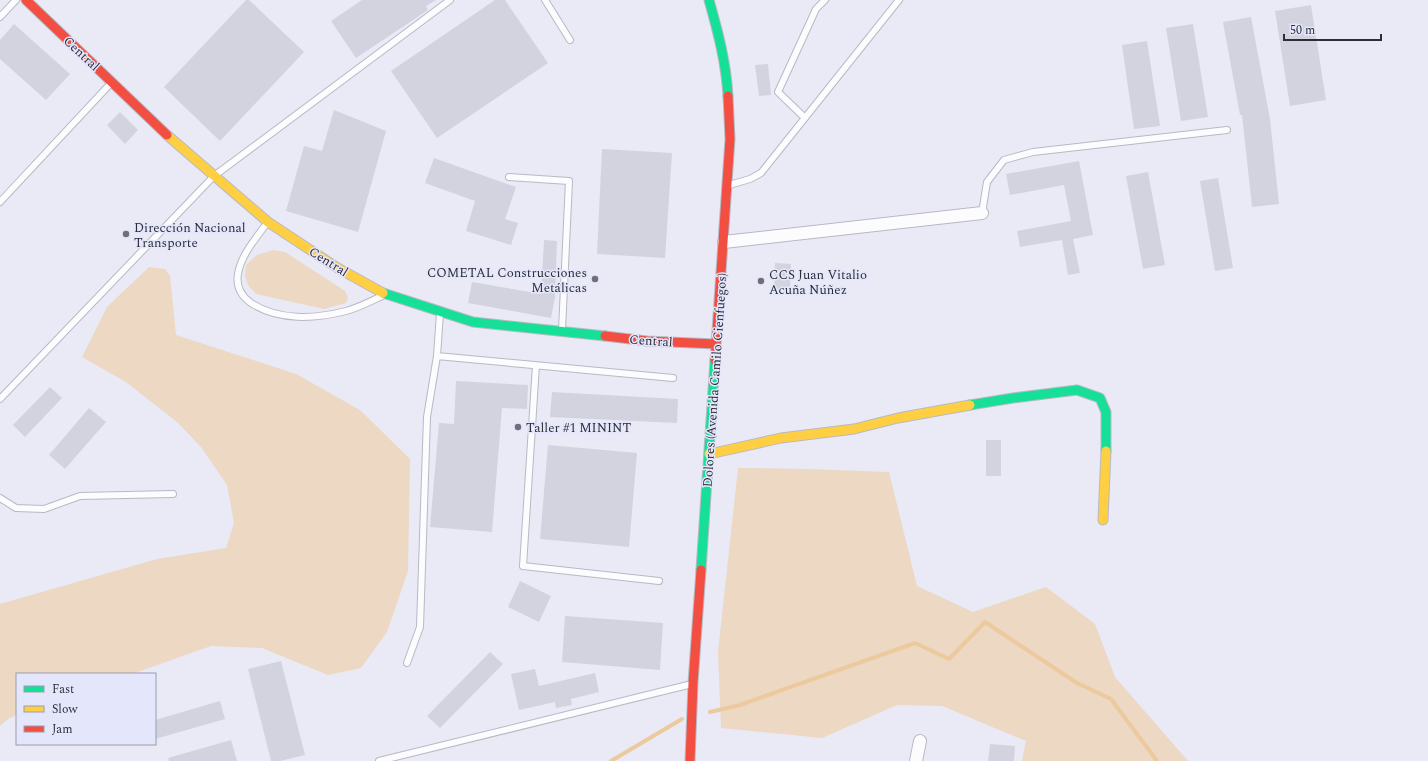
<svg xmlns="http://www.w3.org/2000/svg" width="1428" height="761" viewBox="0 0 1428 761" font-family="Spectral,serif">
<style>
.green{fill:#ecd8c3}
.lines{fill:none;stroke-linecap:round;stroke-linejoin:round}
.stream{stroke:#edc99e;stroke-width:4}
.building{fill:#d2d3de}
.lane-casing{stroke:#b8b9c3;stroke-width:8}
.street-casing{stroke:#b8b9c3;stroke-width:14}
.fast-casing{stroke:#b8b9c3;stroke-width:11}
.slow-casing{stroke:#b8b9c3;stroke-width:11}
.jam-casing{stroke:#b8b9c3;stroke-width:11}
.lane{stroke:#fcfcfe;stroke-width:6}
.street{stroke:#fcfcfe;stroke-width:12}
.fast{stroke:#16e098;stroke-width:9}
.slow{stroke:#ffcf43;stroke-width:9}
.jam{stroke:#f24e42;stroke-width:9}
.poi-dot{fill:#6e6f7a;stroke:#e4e6fb;stroke-width:1.5}
.labels{text-anchor:middle;stroke-width:3;stroke-linejoin:round;paint-order:stroke}
.street-label{font-size:13px;fill:#2c2d37;stroke:#e4e6fb}
.poi-label{font-size:13px;fill:#2c2d37;stroke:#e4e6fb;text-anchor:start}
</style>
<rect width="100%" height="100%" fill="#e9eaf6"/>
<path class="green" d="M273,250L285,252L345,291L348,297L346,303L324,309L256,294L248,285L245,276L246,265L257,255Z
M149,267L165,269L170,276L176,335L296,374L360,410L410,459L408,571L387,632L361,668L328,675L262,648L211,646L132,674H17V715L8,719L0,726V604L157,559L226,548L234,523L227,485L201,447L177,422L126,382L82,357L107,307Z
M738,468L808,469L889,472L917,586L973,612L1046,587L1095,624L1115,677L1188,761H1022L1026,741L942,706L897,705L822,738L721,728L718,652Z"/>
<g class="lines">
<path class="stream" d="M710,712L740,705L915,643L949,659L985,622L1077,683L1111,699L1157,761
M611,761L682,719"/>
</g>
<path class="building" d="M246,0H249L304,52L220,141L164,87Z
M362,0H436L426,6L428,10L356,58L331,21Z
M495,0H505L548,63L437,138L391,71Z
M1311,5L1326,100L1290,106L1275,11Z
M1251,17L1270,119L1279,204L1252,207L1242,115H1240L1223,22Z
M14,24L70,74L46,100L0,59V40Z
M1193,24L1208,117L1181,121L1166,28Z
M1147,41L1160,126L1134,129L1122,45Z
M768,64L771,95L759,96L755,65Z
M334,110L386,131L358,232L286,211L304,146L322,151Z
M120,112L138,130L125,144L107,125Z
M602,149L672,153L665,258L597,254Z
M434,158L516,187L505,219L518,223L511,245L466,231L475,201L425,183Z
M1079,161L1093,235L1073,239L1080,273L1068,275L1062,240L1020,247L1017,231L1071,221L1064,185L1010,195L1006,174Z
M1148,172L1165,265L1143,269L1126,176Z
M1218,178L1233,268L1215,271L1200,181Z
M544,240L557,241L555,297L551,318L468,303L472,282L541,294Z
M775,263L791,264L790,290L774,289Z
M456,381L528,385L527,409L502,408L492,532L430,527L439,423L454,424Z
M50,387L62,398L25,437L13,425Z
M552,392L678,399L677,423L550,417Z
M89,408L106,422L65,469L49,455Z
M986,440H1001V476H986Z
M548,445L637,453L629,547L540,539Z
M520,581L551,596L539,622L508,607Z
M565,616L663,623L660,670L562,662Z
M490,652L503,664L440,728L427,716Z
M281,661L305,755L280,761H271L248,669Z
M535,669L539,686L595,673L599,692L571,699L572,705L556,708L555,702L519,710L511,674Z
M220,701L225,719L155,739V720Z
M231,740L237,761H169L168,758Z
M990,744L1015,746L1014,761H988Z"/>
<g class="lines">
<g class="lane-casing">
<path id="lane" d="M545,0L570,40
M0,17L16,0
M805,118L778,92L816,9L825,0
M509,177L569,181L562,330
M729,185L750,179L761,173L899,0
M0,202L112,82
M982,213L987,182L1004,160L1033,152L1227,130
M267,223C256,238 241,255 238,274C236,286 241,296 251,303C278,321 315,319 346,311C358,308 371,301 382,296
M437,356L673,378
M536,365L523,566L659,581
M0,399L214,176L450,0
M0,498L16,508L44,509L80,496L173,494
M407,663L420,627L427,417L437,356L440,313
M379,761L692,684"/>
</g>
<g class="street-casing">
<path id="street" d="M724,242L982,213
M916,761L920,741"/>
</g>
<g class="fast-casing">
<path id="fast" d="M709,0C718,32 726,62 728,96
M383,293L473,322L605,336
M970,405L1013,398L1077,390L1100,398L1106,412V451
M701,570L715,360"/>
</g>
<g class="slow-casing">
<path id="slow" d="M167,135L268,222L336,267L383,293
M709,454L781,438L854,429L898,418L970,405
M1103,520L1106,451"/>
</g>
<g class="jam-casing">
<path id="jam" d="M26,0L167,135
M605,336L647,341L716,344
M715,360L730,139L728,96
M690,761L693,683L701,570"/>
</g>
<use href="#lane" class="lane"/>
<use href="#street" class="street"/>
<use href="#fast" class="fast"/>
<use href="#slow" class="slow"/>
<use href="#jam" class="jam"/>
</g>
<g class="poi-dot">
<circle cx="126" cy="234" r="4"/>
<circle cx="595" cy="279" r="4"/>
<circle cx="761" cy="281" r="4"/>
<circle cx="518" cy="427" r="4"/>
</g>
<g class="labels">
<g class="street-label">
<text transform="translate(82 53) rotate(43)" y="5">Central</text>
<text transform="translate(329 261) rotate(32)" y="5">Central</text>
<text transform="translate(651 340) rotate(4)" y="5">Central</text>
<text transform="translate(714 380) rotate(-86)" y="5">Dolores (Avenida Camilo Cienfuegos)</text>
</g>
<g class="poi-label">
<text x="134" y="232">Dirección Nacional<tspan x="134" dy="15">Transporte</tspan></text>
<text x="587" y="277" text-anchor="end">COMETAL Construcciones<tspan x="587" dy="15">Metálicas</tspan></text>
<text x="769" y="279">CCS Juan Vitalio<tspan x="769" dy="15">Acuña Núñez</tspan></text>
<text x="526" y="432">Taller #1 MININT</text>
</g>
</g>
<rect x="16" y="673" width="140" height="72" fill="#e4e6fb" stroke="#9a9cad"/>
<rect x="24" y="686" width="20" height="6" fill="#16e098" stroke="#9a9cad"/>
<text x="52" y="693" font-size="12" fill="#2c2d37">Fast</text>
<rect x="24" y="706" width="20" height="6" fill="#ffcf43" stroke="#9a9cad"/>
<text x="52" y="713" font-size="12" fill="#2c2d37">Slow</text>
<rect x="24" y="726" width="20" height="6" fill="#f24e42" stroke="#9a9cad"/>
<text x="52" y="733" font-size="12" fill="#2c2d37">Jam</text>
<path d="M1284 34v6h97v-6" fill="none" stroke="#2c2d37" stroke-width="2"/>
<text x="1290" y="34" font-size="12" fill="#2c2d37" stroke="#e4e6fb" stroke-width="3" paint-order="stroke">50 m</text>
</svg>
